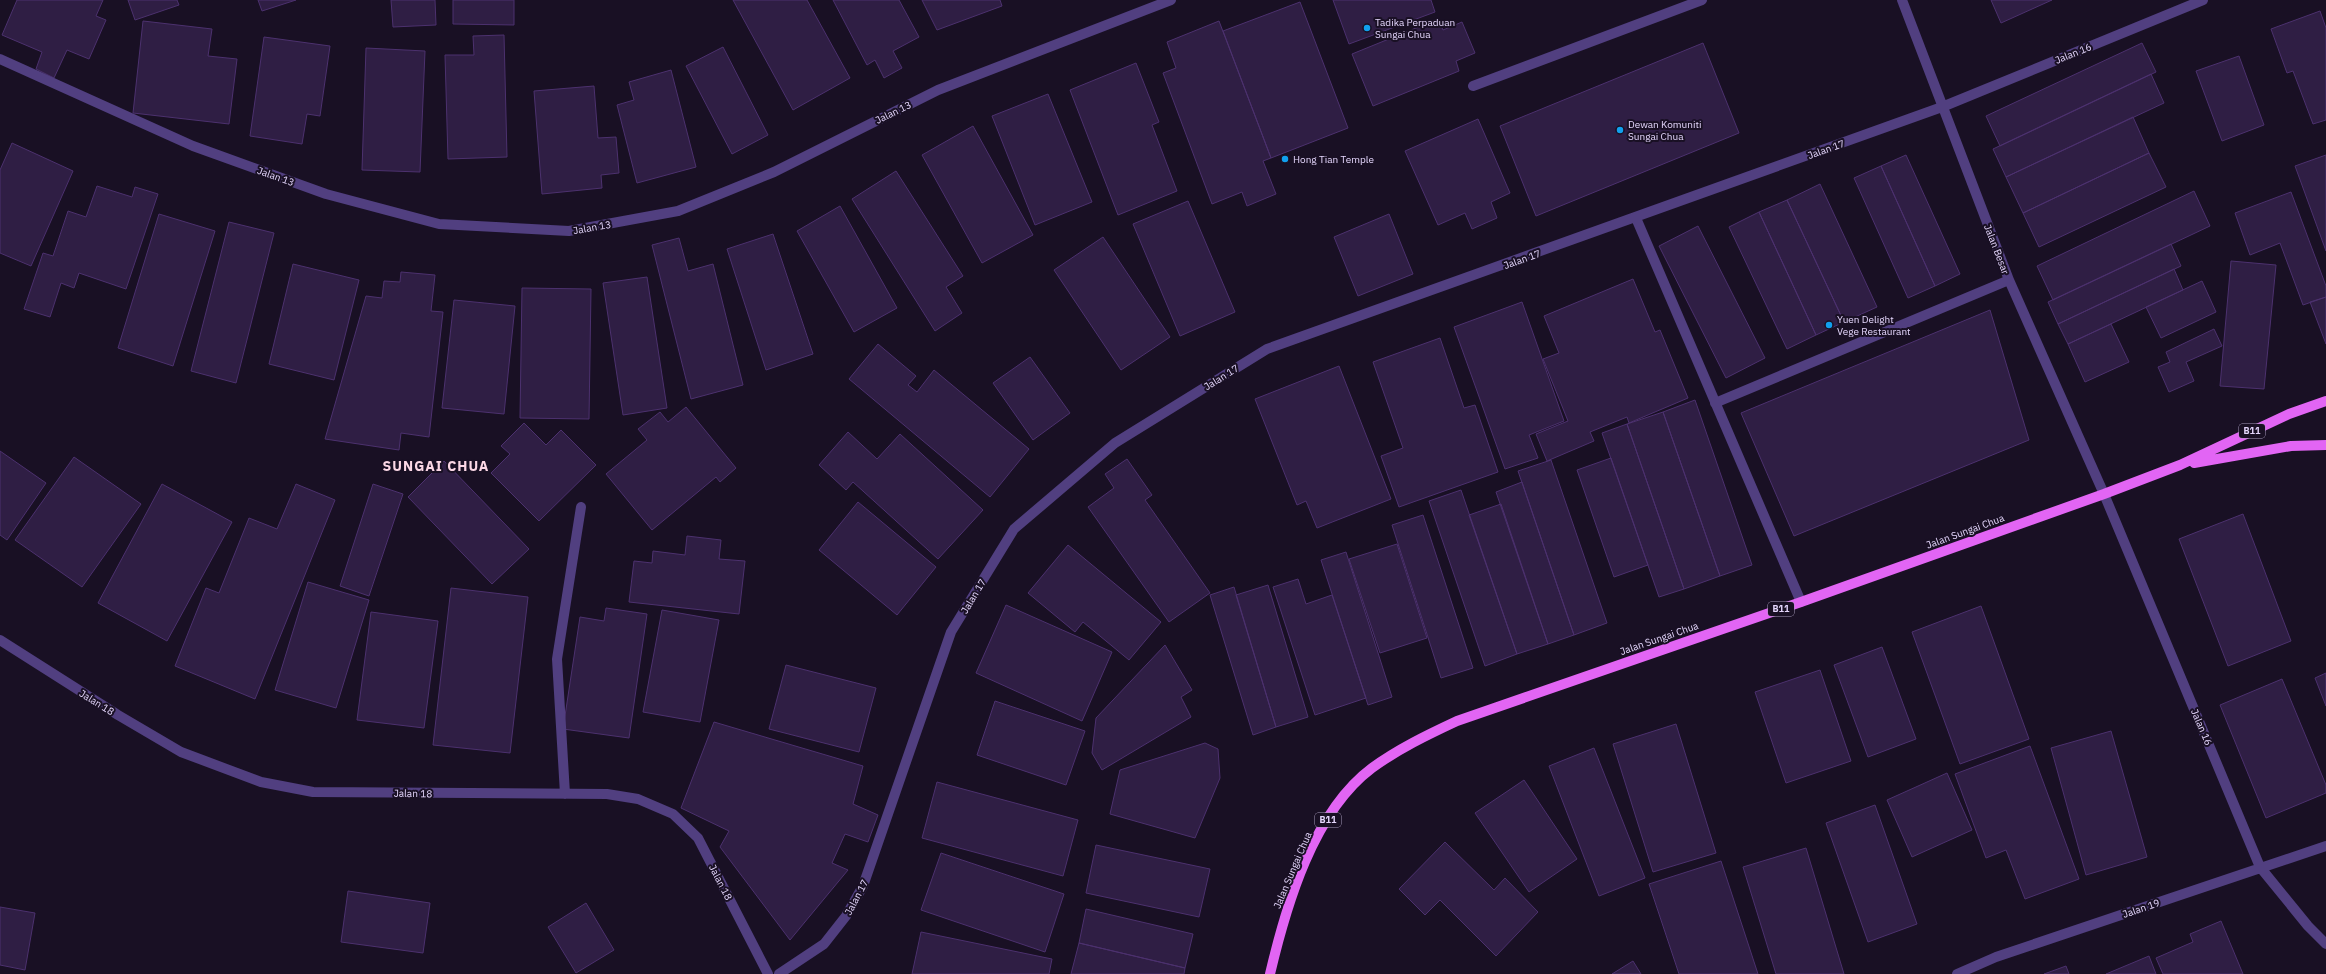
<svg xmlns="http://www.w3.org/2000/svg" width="2326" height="974" viewBox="0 0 2326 974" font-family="'IBM Plex Sans',sans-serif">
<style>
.building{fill:#2f1e44;stroke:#4c316e}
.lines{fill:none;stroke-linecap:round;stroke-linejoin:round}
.minor{stroke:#513f80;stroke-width:10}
.major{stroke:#e265f4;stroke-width:10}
.poi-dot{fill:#11a0ee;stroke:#191024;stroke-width:1.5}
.labels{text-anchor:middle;stroke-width:4;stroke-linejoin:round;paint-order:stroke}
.shield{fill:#191024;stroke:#a79bbb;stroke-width:1}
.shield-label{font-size:9px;font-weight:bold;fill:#e4d6fc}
.poi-label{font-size:10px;fill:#e4d6fc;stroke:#191024;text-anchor:start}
.street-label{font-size:10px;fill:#e4d6fc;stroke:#191024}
.district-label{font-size:14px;font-weight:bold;letter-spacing:1px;fill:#fcd8e6;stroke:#191024}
</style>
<rect width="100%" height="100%" fill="#191024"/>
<path class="building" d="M17,0H103L96,16L106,20L89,59L67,50L54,78L36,69L42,52L2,35Z
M128,0H177L179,5L135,20Z
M258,0H296L262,11Z
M391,0H435L436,25L393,27Z
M453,0H514V25L453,24Z
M733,0H807L850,78L793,110Z
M833,0H899L919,37L893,51L902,68L884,78L875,60L867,65Z
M922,0H1000L1002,6L937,30Z
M1333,0H1431L1435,12L1349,44Z
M1991,0H2052L2001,23Z
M1300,2L1348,128L1271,158L1223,31Z
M2320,11L2326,28V120L2313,124L2293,71L2287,73L2271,29Z
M1438,19L1443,30L1462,22L1475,53L1456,61L1459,71L1373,106L1352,54Z
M143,21L212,29L208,56L237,59L229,124L133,113Z
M1219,21L1271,158L1263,161L1276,194L1247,206L1242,192L1212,204L1163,73L1176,68L1167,42Z
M504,35L507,157L448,159L445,55H474L473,36Z
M264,37L330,46L320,116L307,114L302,144L250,136Z
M1703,43L1739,133L1536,216L1500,126Z
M2142,43L2156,72L2000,146L1986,116Z
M723,47L768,135L732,154L686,66Z
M366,48L425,51L420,172L362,170Z
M2239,56L2264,125L2222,141L2196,71Z
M1136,63L1159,122L1152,125L1177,191L1118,215L1070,90Z
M671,70L696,167L637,183L617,105L634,100L629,82Z
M2151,74L2164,103L2006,177L1993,149Z
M594,86L598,138L616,137L619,173L601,175L602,188L542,194L534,91Z
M1048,94L1092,202L1035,225L992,116Z
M2133,117L2149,153L2023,213L2006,177Z
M1478,119L1510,193L1491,202L1497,218L1472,229L1465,213L1438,225L1405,151Z
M973,126L1033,235L982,263L922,155Z
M12,143L73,171L31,266L0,253V170Z
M2149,153L2166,187L2039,247L2023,213Z
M1906,155L1960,274L1935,286L1881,166Z
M2326,155V251L2295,166Z
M1881,166L1935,286L1908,298L1854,178Z
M896,171L963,276L946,287L962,313L935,331L852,199Z
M1820,184L1877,307L1844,322L1787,200Z
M97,186L132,197L135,187L158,194L126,289L79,273L74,288L61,283L50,317L24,309L43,253L53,256L68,211L86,217Z
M2194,191L2210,226L2053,300L2037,266Z
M2291,192L2326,286V297L2303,305L2280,243L2250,255L2235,213Z
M1787,200L1844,322L1816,335L1759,212Z
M1188,201L1235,312L1180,336L1133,224Z
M840,206L897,308L854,332L797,231Z
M1759,212L1816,335L1787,349L1729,227Z
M159,214L215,231L173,366L118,348Z
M1389,214L1413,274L1358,296L1334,237Z
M229,222L274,233L236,383L191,371Z
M1698,226L1765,358L1726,378L1659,246Z
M773,234L813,354L766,370L727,249Z
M1103,237L1170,337L1121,370L1054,270Z
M679,238L688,271L713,264L743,385L691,399L652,245Z
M2171,244L2181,266L2058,324L2048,302Z
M2231,261L2276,265L2264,389L2220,386Z
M293,264L359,280L334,380L269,364Z
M2174,269L2183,290L2068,344L2058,324Z
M401,272L435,275L431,311L443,312L429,437L401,433L399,450L325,439L366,296L382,298L384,281L400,282Z
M647,277L667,408L623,415L603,283Z
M1633,279L1655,332L1660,330L1688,398L1629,423L1627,417L1590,432L1594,441L1547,461L1536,434L1568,421L1543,359L1559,353L1544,316Z
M2202,281L2216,312L2161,338L2146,307Z
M522,288L591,289L589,419L520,418Z
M2326,297V344L2310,302Z
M454,300L515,306L504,414L442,408Z
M1522,302L1564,421L1529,435L1538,458L1505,469L1454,327Z
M1990,310L2029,440L1794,536L1741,413Z
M2111,324L2129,362L2085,382L2068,344Z
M2214,329L2222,346L2186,362L2194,381L2169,392L2158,367L2170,362L2166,352Z
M1440,338L1464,408L1475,405L1498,472L1399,507L1381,456L1403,448L1373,362Z
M878,344L916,376L908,385L917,392L934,370L1029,449L990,497L849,379Z
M1030,357L1070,413L1033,440L993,383Z
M1339,366L1391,499L1317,528L1306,501L1297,505L1255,399Z
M1695,400L1752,565L1720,576L1663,412Z
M686,407L736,468L720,482L716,477L652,530L606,474L647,440L638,429L660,412L668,422Z
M1663,412L1720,576L1684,589L1627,424Z
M524,423L546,445L561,430L596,465L539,521L491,473L510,454L501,446Z
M1627,424L1684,589L1659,597L1602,433Z
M848,432L877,459L900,434L983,510L938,559L853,482L846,490L819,465Z
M0,451L46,483L7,540L0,535Z
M74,457L141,504L82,587L15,540Z
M1611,458L1648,565L1614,577L1577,470Z
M1127,459L1152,495L1145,500L1210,593L1169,622L1088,507L1114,488L1105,474Z
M1551,460L1607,623L1574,635L1518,471Z
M444,461L529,549L492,584L408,497Z
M1522,482L1574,635L1548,644L1496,492Z
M162,484L232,522L167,641L98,603Z
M296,484L335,500L255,699L175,666L206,588L219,593L249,518L277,529Z
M373,484L403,494L369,596L340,586Z
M1461,490L1517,654L1485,666L1429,501Z
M858,502L936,567L897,615L819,550Z
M1501,504L1548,644L1517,654L1469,515Z
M2243,514L2291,641L2228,666L2179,539Z
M1423,515L1473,668L1441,678L1392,525Z
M687,536L721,540L719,559L745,561L739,614L629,602L634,561L652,563L653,551L685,555Z
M1397,544L1427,638L1380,653L1349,559Z
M1068,545L1161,622L1129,660L1083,622L1075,632L1028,593Z
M1346,552L1392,697L1368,705L1321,560Z
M1298,579L1306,604L1332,595L1366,698L1315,715L1273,587Z
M308,582L369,600L336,708L275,690Z
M1268,585L1308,717L1276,727L1236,595Z
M1234,587L1276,727L1253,735L1210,595Z
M451,588L528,597L510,753L433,745Z
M1006,605L1112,652L1082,721L976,673Z
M1981,606L2029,739L1960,764L1912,632Z
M606,608L647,614L629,738L563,729L580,617L604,621Z
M662,610L719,620L700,722L643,712Z
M371,612L438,621L424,728L357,720Z
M1165,645L1192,690L1181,697L1191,717L1102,770L1092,753L1096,718Z
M1882,647L1916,739L1868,757L1834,665Z
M786,665L876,688L859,752L769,729Z
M1820,670L1851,761L1786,783L1755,692Z
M2326,673V706L2315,678Z
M2282,679L2326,785V793L2266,818L2220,705Z
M995,701L1085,731L1066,785L977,755Z
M714,722L863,766L853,804L878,815L868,842L845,834L832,863L848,870L790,940L720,847L729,831L681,808Z
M1676,724L1716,853L1653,872L1613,744Z
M2111,731L2147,857L2086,875L2051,748Z
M1205,743L1218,749L1220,778L1195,838L1110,814L1120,770Z
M2030,746L2079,879L2025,899L2006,850L1986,858L1955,774Z
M1594,748L1645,878L1599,896L1549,766Z
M1947,773L1972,830L1912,857L1887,800Z
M1524,780L1577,859L1529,892L1475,813Z
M937,782L1078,820L1063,876L922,838Z
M1875,805L1917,924L1868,942L1826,823Z
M1445,842L1494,890L1505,878L1538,912L1496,956L1440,900L1425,915L1399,889Z
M1096,845L1210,869L1199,917L1086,893Z
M1806,848L1844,974H1776L1743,867Z
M941,853L1064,894L1045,952L921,910Z
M1721,861L1758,974H1679L1649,884Z
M348,891L430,903L423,953L341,942Z
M586,903L614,950L576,973L548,927Z
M0,907L35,913L25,970L0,965Z
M1086,909L1193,934L1185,968L1079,943Z
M2221,921L2243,974H2163L2156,958L2193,942L2190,934Z
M921,932L1052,959L1049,974H912Z
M1079,943L1185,968L1184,974H1071Z
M2149,956L2156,974H2106Z
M1633,961L1641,974H1612Z
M2066,966L2069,974H2044Z"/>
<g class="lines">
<path class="minor" d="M1902,0L2009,280L2104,494L2260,867L2308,926L2326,944
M0,59L193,146L326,194L439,224L569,231L678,211L774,172L938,90L1171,0
M1473,86L1702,0
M1636,218L1801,602
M1715,403L2009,280
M0,640L118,715L181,752L261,782L313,792L607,794L638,799L673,814L698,838L768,974
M565,794L557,659L581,507
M779,974L824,944L846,916L863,886L951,632L1014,529L1115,443L1267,349L1942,107L2203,0
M1957,974L1996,957L2326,846"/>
<path class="major" d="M2194,463L2291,446L2326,445
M1270,974C1286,906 1313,812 1372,768C1398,749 1427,735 1457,721L1801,602L2104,494L2180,465L2289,414L2326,401"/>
</g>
<g class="poi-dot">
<circle cx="1367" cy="28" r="4"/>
<circle cx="1620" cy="130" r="4"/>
<circle cx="1285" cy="159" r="4"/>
<circle cx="1829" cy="325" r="4"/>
</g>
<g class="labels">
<g class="shield">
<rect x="2239" y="424" width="26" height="14" rx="3"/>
<rect x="1768" y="602" width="26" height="14" rx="3"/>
<rect x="1315" y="813" width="26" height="14" rx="3"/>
</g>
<g class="shield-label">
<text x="2252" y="434">B11</text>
<text x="1781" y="612">B11</text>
<text x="1328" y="823">B11</text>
</g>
<g class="poi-label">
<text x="1375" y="26">Tadika Perpaduan<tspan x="1375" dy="12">Sungai Chua</tspan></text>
<text x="1628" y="128">Dewan Komuniti<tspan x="1628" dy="12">Sungai Chua</tspan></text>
<text x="1293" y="163">Hong Tian Temple</text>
<text x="1837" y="323">Yuen Delight<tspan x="1837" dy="12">Vege Restaurant</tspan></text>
</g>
<g class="street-label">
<text transform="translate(2073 53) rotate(-22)" y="4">Jalan 16</text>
<text transform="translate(893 112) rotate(-26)" y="4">Jalan 13</text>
<text transform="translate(1826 149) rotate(-20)" y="4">Jalan 17</text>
<text transform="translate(276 176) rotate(20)" y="4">Jalan 13</text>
<text transform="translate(592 227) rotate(-10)" y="4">Jalan 13</text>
<text transform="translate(1997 249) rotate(69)" y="4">Jalan Besar</text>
<text transform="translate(1522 259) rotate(-20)" y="4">Jalan 17</text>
<text transform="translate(1221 377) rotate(-32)" y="4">Jalan 17</text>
<text transform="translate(1965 531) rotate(-20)" y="4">Jalan Sungai Chua</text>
<text transform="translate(973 596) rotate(-59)" y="4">Jalan 17</text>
<text transform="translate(1659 638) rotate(-19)" y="4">Jalan Sungai Chua</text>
<text transform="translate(97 702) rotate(32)" y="4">Jalan 18</text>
<text transform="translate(2202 727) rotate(67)" y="4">Jalan 16</text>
<text transform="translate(413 793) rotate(1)" y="4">Jalan 18</text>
<text transform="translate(1292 870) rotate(-67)" y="4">Jalan Sungai Chua</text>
<text transform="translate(721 882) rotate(63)" y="4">Jalan 18</text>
<text transform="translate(856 897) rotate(-62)" y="4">Jalan 17</text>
<text transform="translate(2141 908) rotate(-19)" y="4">Jalan 19</text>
</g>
<g class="district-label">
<text x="436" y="471">SUNGAI CHUA</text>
</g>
</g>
</svg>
